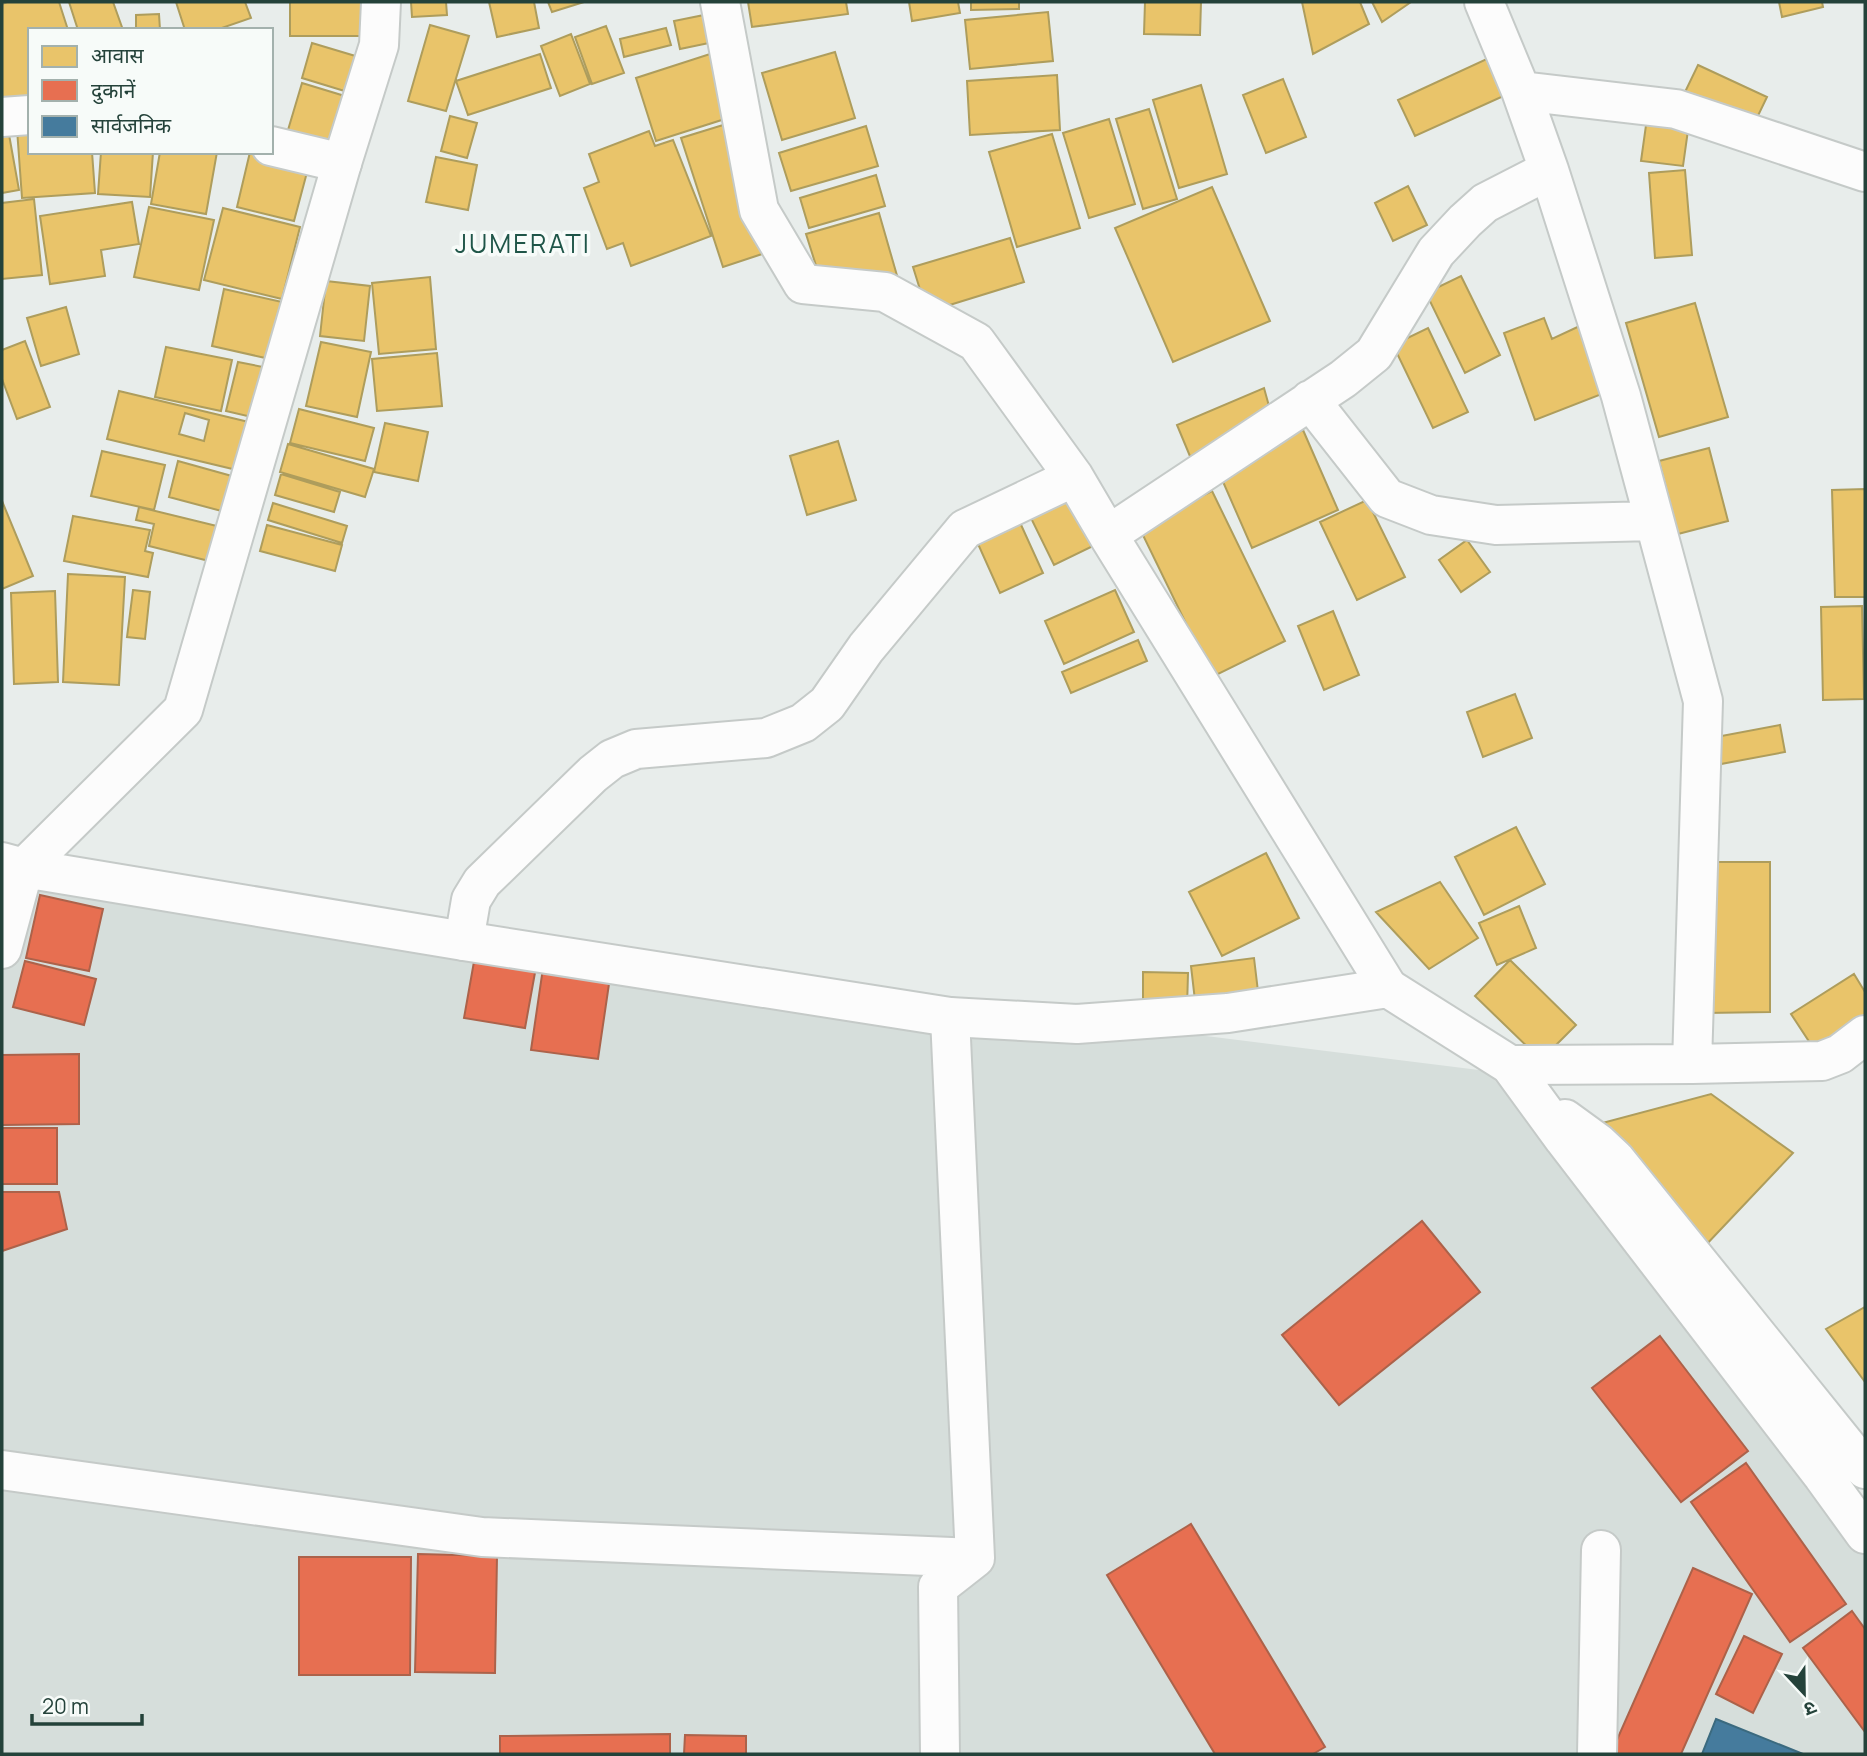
<svg xmlns="http://www.w3.org/2000/svg" width="1867" height="1756" viewBox="0 0 1867 1756" font-family="Manrope,'Noto Sans Devanagari',sans-serif">
<style>
.built{fill:#d6dedb}
.homes{fill:#e9c46a;stroke:#ae9d5c;stroke-width:2;fill-rule:evenodd}
.shops{fill:#e76f51;stroke:#ac624a;stroke-width:2}
.public{fill:#457b9d;stroke:#3b6a7f;stroke-width:2}
.lines{fill:none;stroke-linecap:round;stroke-linejoin:round}
.minor-casing{stroke:#c5cac8;stroke-width:42}
.tertiary-casing{stroke:#c5cac8;stroke-width:42}
.minor{stroke:#fcfcfc;stroke-width:38}
.tertiary{stroke:#fcfcfc;stroke-width:38}
.labels{text-anchor:middle;stroke-width:7;stroke-linejoin:round;paint-order:stroke}
.neighbourhood-label{font-size:26px;letter-spacing:2px;fill:#1f5548;stroke:#f7fbf9}
</style>
<rect width="100%" height="100%" fill="#e8edeb"/>
<path class="built" d="M2,865L1086,1021L1487,1071L1865,1516V1754H2Z"/>
<path class="homes" d="M7,2H59L68,30H30V101L2,107V4Z
M69,2H113L123,30H78Z
M176,2H245L251,18L216,30H185Z
M290,2H366L367,36H290Z
M411,2H446L447,15L412,17Z
M489,2H534L539,28L497,37Z
M548,2H584L552,12Z
M748,2H846L848,14L752,27Z
M909,2H958L960,13L912,21Z
M971,2H1019V9L971,10Z
M1145,2H1201L1200,35L1144,34Z
M1302,2H1360L1369,24L1313,54Z
M1372,2H1411L1382,22Z
M1779,2H1822L1823,7L1782,17Z
M1048,12L1053,61L970,69L965,20Z
M159,14L160,30H136V15Z
M704,15L709,43L680,49L674,21Z
M430,25L469,36L446,111L408,101Z
M606,26L624,73L592,84L575,37Z
M666,28L671,45L624,57L620,39Z
M571,34L590,84L560,96L541,46Z
M312,43L362,58L351,93L302,78Z
M835,52L855,118L782,140L762,73Z
M540,54L551,88L468,115L456,81Z
M710,54L731,117L656,141L636,78Z
M1491,57L1508,94L1415,136L1398,100Z
M1698,65L1767,97L1754,124L1685,92Z
M1057,75L1060,130L970,135L967,81Z
M1283,79L1306,137L1266,153L1243,95Z
M302,83L348,97L331,154L285,140Z
M1201,85L1227,174L1179,188L1153,100Z
M1149,109L1177,199L1143,209L1116,119Z
M450,116L477,123L467,158L441,151Z
M1647,118L1689,123L1683,166L1641,161Z
M1109,119L1135,204L1089,218L1063,133Z
M723,125L765,253L723,267L681,138Z
M866,126L878,166L791,191L779,153Z
M30,128V152H92L95,193L22,198L17,129Z
M8,129L19,190L2,193V130Z
M649,131L655,146L673,140L711,236L631,266L623,243L607,249L584,188L599,182L589,154Z
M1052,134L1080,228L1017,247L989,152Z
M101,152H153L150,197L98,194Z
M160,152H217L206,214L151,204Z
M250,152H271L310,161L294,221L237,207Z
M436,157L477,165L468,210L426,202Z
M1685,170L1692,255L1655,258L1649,173Z
M876,175L885,206L809,228L800,198Z
M1408,186L1427,225L1393,241L1375,203Z
M1212,187L1270,321L1173,362L1115,228Z
M34,199L42,275L2,279V203Z
M132,202L139,244L101,250L105,276L50,284L40,216Z
M149,207L214,220L199,290L134,277Z
M223,208L300,227L282,299L204,280Z
M879,213L900,286L819,275L806,234Z
M1010,238L1024,282L927,312L913,267Z
M1461,276L1500,355L1465,373L1426,293Z
M430,277L436,349L379,354L372,283Z
M326,281L370,286L364,341L320,336Z
M224,289L282,302L270,359L212,346Z
M1695,303L1728,417L1659,437L1626,323Z
M66,307L79,354L41,366L27,318Z
M1544,318L1552,339L1584,324L1607,392L1535,420L1504,333Z
M1428,328L1468,412L1433,428L1393,345Z
M25,341L50,407L17,419L2,379V350Z
M321,342L371,352L357,417L306,406Z
M166,347L232,360L221,411L155,397Z
M437,353L442,406L377,411L372,359Z
M238,362L268,368L256,418L226,411Z
M1264,388L1272,417L1192,461L1177,425Z
M119,391L253,423L241,471L107,439ZM185,413L209,420L204,441L179,434Z
M299,409L374,428L365,461L290,443Z
M385,423L428,432L418,481L374,472Z
M1303,430L1338,510L1252,548L1217,468Z
M838,441L856,500L807,515L790,456Z
M288,444L374,469L365,497L280,472Z
M1709,448L1728,521L1678,534L1659,461Z
M102,451L165,465L154,510L91,496Z
M178,461L239,478L229,513L169,497Z
M281,474L340,492L334,512L275,495Z
M1865,489V597H1835L1832,490Z
M1212,491L1285,641L1212,677L1139,527Z
M1069,492L1095,545L1054,565L1028,512Z
M1367,500L1405,577L1357,600L1320,522Z
M2,501L33,576L2,589Z
M273,503L347,526L342,543L268,520Z
M139,507L225,528L217,563L149,546L154,524L136,520Z
M73,516L150,530L145,551L153,553L148,577L64,561Z
M1017,516L1043,573L1000,593L974,535Z
M267,525L342,545L335,571L260,551Z
M1467,540L1490,572L1461,592L1439,560Z
M68,574L125,577L119,685L63,682Z
M133,590L150,592L145,639L127,637Z
M1115,590L1134,632L1064,664L1045,621Z
M55,591L58,682L14,684L11,593Z
M1862,606L1864,699L1823,700L1821,607Z
M1333,611L1359,675L1324,690L1298,626Z
M1138,640L1147,661L1071,693L1062,672Z
M1515,694L1532,738L1483,757L1467,712Z
M1780,725L1785,752L1721,764L1716,737Z
M1516,827L1545,884L1484,915L1455,857Z
M1266,853L1299,918L1222,956L1189,892Z
M1705,862H1770V1012L1706,1013Z
M1440,882L1478,938L1429,969L1376,912Z
M1519,906L1536,948L1497,965L1479,923Z
M1254,958L1259,1000L1196,1009L1191,966Z
M1510,960L1576,1025L1541,1060L1475,996Z
M1143,972L1188,973L1187,1008L1143,1007Z
M1854,974L1865,992V1020L1816,1052L1791,1014Z
M1711,1094L1793,1153L1704,1247L1591,1126Z
M1865,1307V1382L1826,1329Z"/>
<path class="shops" d="M40,895L103,909L89,971L26,958Z
M475,956L536,967L525,1028L464,1018Z
M25,961L96,979L84,1025L13,1007Z
M543,968L610,977L598,1059L531,1050Z
M79,1054V1124L2,1125V1055Z
M2,1128H57V1184H2Z
M2,1192H59L67,1229L2,1251Z
M1422,1221L1480,1292L1339,1405L1282,1335Z
M1660,1336L1748,1451L1681,1502L1592,1388Z
M1746,1463L1846,1604L1790,1642L1691,1502Z
M1191,1524L1325,1747L1313,1754H1215L1107,1575Z
M418,1554L497,1556L495,1673L415,1672Z
M299,1557H411L410,1675H299Z
M1693,1568L1752,1594L1681,1754H1619L1612,1751Z
M1852,1611L1865,1629V1732L1803,1648Z
M1744,1636L1782,1654L1753,1713L1716,1694Z
M670,1734V1754H500V1736Z
M685,1735L746,1736V1754H684Z"/>
<path class="public" d="M1716,1719L1803,1754H1702Z"/>
<g class="lines">
<g class="minor-casing">
<path id="minor" d="M720,2L759,210L803,284L885,292L976,342L1074,477L1108,535L1388,988
M1484,2L1521,91L1549,170L1621,396L1703,701L1692,1064L1510,1065
M1521,91L1676,109L1865,172
M2,117L30,115
M271,146L342,163
M1310,400L1387,498L1431,515L1496,525L1654,521
M1108,535L1343,379L1374,354L1436,252L1465,221L1485,203L1549,170
M464,941L471,900L482,882L593,774L612,759L636,749L766,738L803,723L827,704L866,648L965,529L1074,477
M1692,1064L1822,1061L1840,1054L1865,1035
M2,1470L482,1537L975,1558
M940,1754L938,1587L975,1558L950,1017
M1597,1754L1601,1550"/>
</g>
<g class="tertiary-casing">
<path id="tertiary" d="M2,862L24,868L464,941L950,1017L1077,1024L1228,1013L1388,988L1510,1065L1564,1139L1823,1476L1865,1534
M2,949L24,868L183,710L342,163L379,45L381,2
M1565,1119L1598,1143L1615,1159L1865,1469"/>
</g>
<use href="#minor" class="minor"/>
<use href="#tertiary" class="tertiary"/>
</g>
<g class="labels">
<g class="neighbourhood-label">
<text x="523" y="253">JUMERATI</text>
</g>
</g>
<rect width="1867" height="1756" fill="none" stroke="#24423a" stroke-width="7"/>
<rect x="28" y="28" width="245" height="126" fill="#f7fbf9" stroke="#a3b1ad" stroke-width="2"/>
<rect x="42" y="46" width="35" height="21" fill="#e9c46a" stroke="#a3b1ad" stroke-width="2"/>
<text x="91" y="63" font-size="21" fill="#24423a">आवास</text>
<rect x="42" y="80" width="35" height="21" fill="#e76f51" stroke="#a3b1ad" stroke-width="2"/>
<text x="91" y="98" font-size="21" fill="#24423a">दुकानें</text>
<rect x="42" y="116" width="35" height="21" fill="#457b9d" stroke="#a3b1ad" stroke-width="2"/>
<text x="91" y="133" font-size="21" fill="#24423a">सार्वजनिक</text>
<g transform="translate(1804 1693) rotate(158)" stroke="#f7fbf9" stroke-width="5" paint-order="stroke">
<path d="M0-5L12 26L0 18L-12 26Z" fill="#24423a"/>
<text y="-10" font-size="19" font-weight="bold" text-anchor="middle" fill="#24423a">उ</text>
</g>
<path d="M32 1714v10h110v-10" fill="none" stroke="#24423a" stroke-width="3.5"/>
<text x="42" y="1714" font-size="21" fill="#24423a" stroke="#f7fbf9" stroke-width="5" paint-order="stroke">20 m</text>
</svg>
